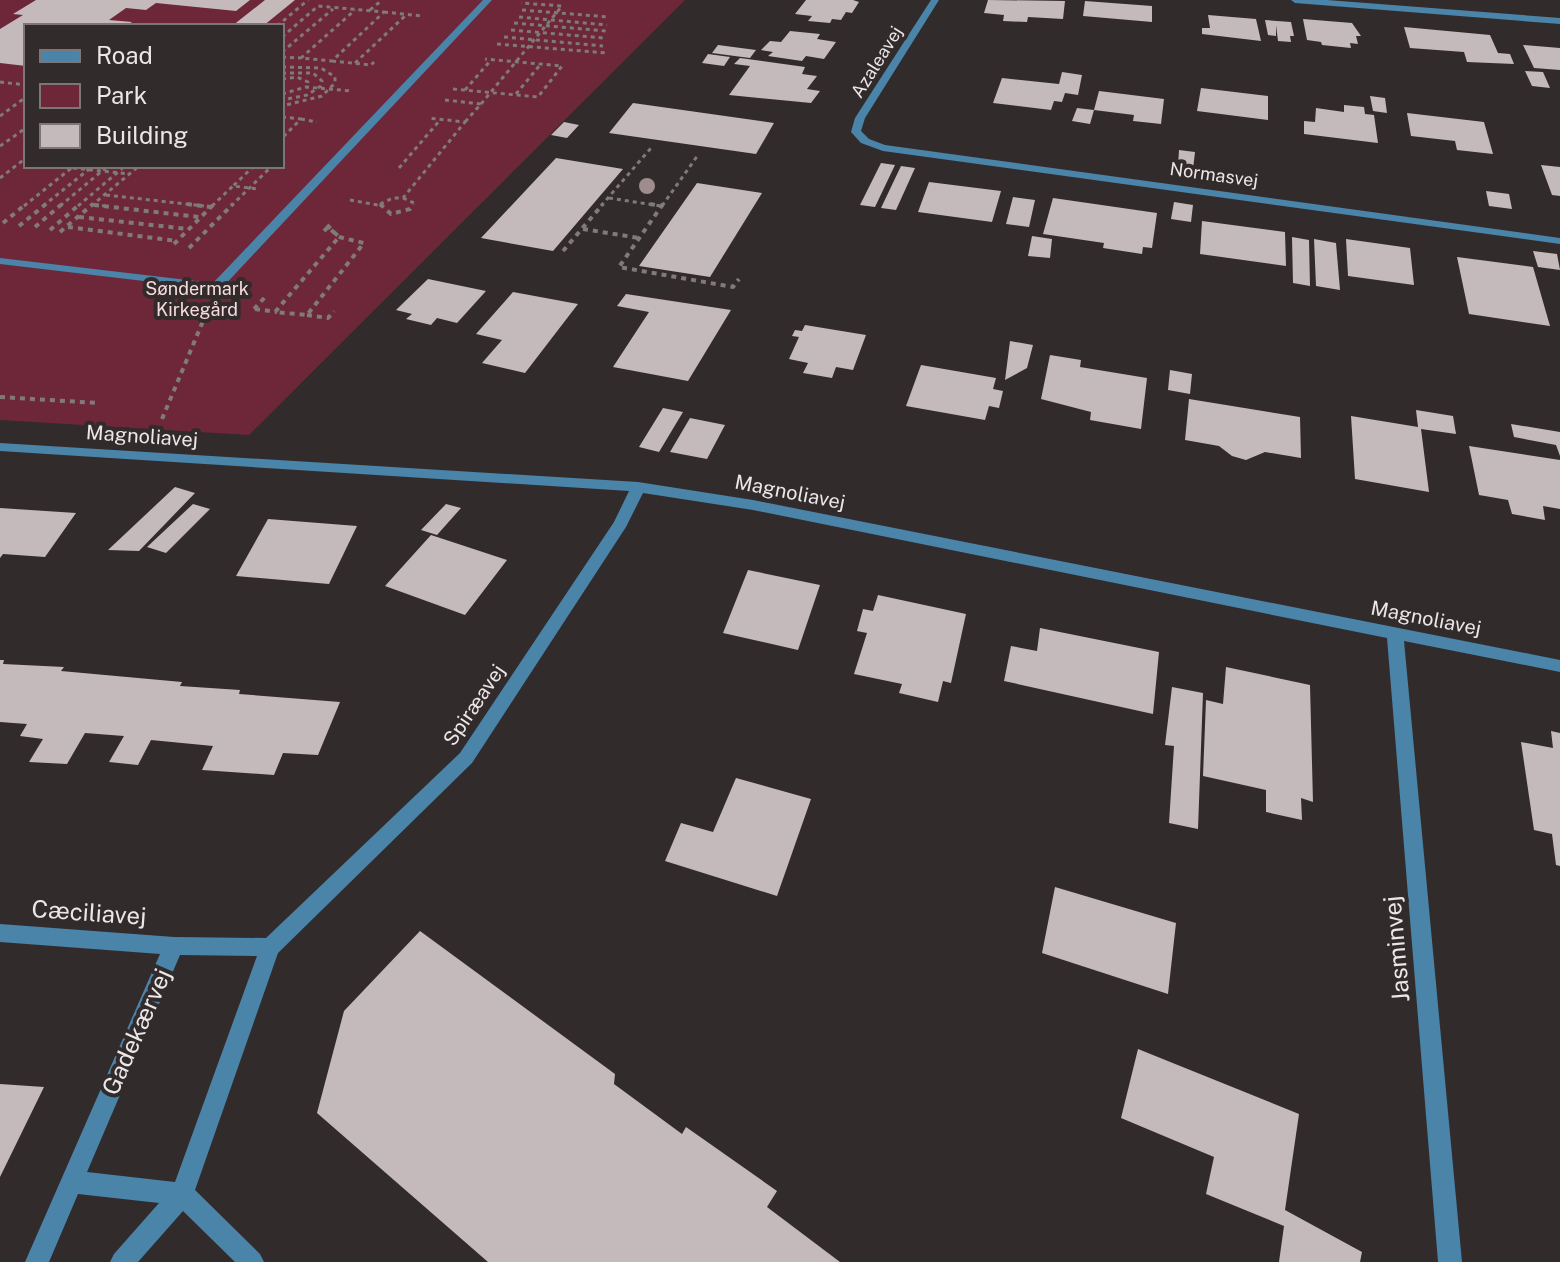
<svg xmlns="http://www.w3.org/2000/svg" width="1560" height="1262" viewBox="0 0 1560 1262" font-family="'Public Sans',sans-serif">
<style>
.green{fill:#6e2739;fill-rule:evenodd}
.building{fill:#c4babb}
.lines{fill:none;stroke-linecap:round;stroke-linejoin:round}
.path-far1{stroke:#807a7b;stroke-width:3;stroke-dasharray:4 4;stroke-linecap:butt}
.path{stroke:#807a7b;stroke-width:4;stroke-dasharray:5 5;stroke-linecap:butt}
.service{fill:#4b84a9;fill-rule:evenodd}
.minor{fill:#4b84a9;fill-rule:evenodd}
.tree{fill:#9e8c8e}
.labels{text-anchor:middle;stroke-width:8;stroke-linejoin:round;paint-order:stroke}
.far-street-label{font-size:18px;fill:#ebe6e7;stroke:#322b2c}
.far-park-label{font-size:18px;fill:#f7dbdf;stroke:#322b2c}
.street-label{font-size:20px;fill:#ebe6e7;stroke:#322b2c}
.near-street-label{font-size:24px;fill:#ebe6e7;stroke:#322b2c}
</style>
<rect width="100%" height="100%" fill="#322b2c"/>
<path class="green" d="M0,0H685L249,435L0,420ZM26,26H282V166H26Z"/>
<path class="building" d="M36,0H250L236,11L156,3L146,10L126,8L109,20L132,22L126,26H26V66L0,63V29L23,15L13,14Z
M265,0H295L263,26H232Z
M806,0H853L859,2L852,13L846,12L841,20L832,19L830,23L808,21L812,16L795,14Z
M988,0L1065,1L1063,19L1028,17L1027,22L1003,21L1004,15L984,13Z
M1085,1L1152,6V22L1083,16Z
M1208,15L1256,19L1261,41L1202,34V28H1210Z
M1303,19L1352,23L1361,36H1356L1358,44L1350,43L1351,48L1322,45L1321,42L1307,40Z
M1265,20L1291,22L1294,36H1290L1291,42L1278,41L1276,25V36L1268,35Z
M1404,27L1490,35L1498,53L1510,54L1514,64L1467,62L1464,52L1410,48Z
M790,31L820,34L817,39L836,42L824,59L806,56L802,61L768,56L773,52L761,50L770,41L781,42Z
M718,45L756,50L750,58L712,53Z
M1523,45L1560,48V70L1534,68Z
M708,54L730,57L724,66L702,63Z
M740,58L805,67L802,74L817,76L807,89L820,91L811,103L729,95L750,66L734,64Z
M1525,71L1543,72L1550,88L1532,86Z
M1062,72L1082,75L1078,95L1065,93L1062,102L1054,101L1051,110L993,103L1002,78L1059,84Z
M1201,88L1268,96V120L1197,111Z
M1099,91L1164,99L1161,124L1133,121L1134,115L1094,110Z
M1370,96L1385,98L1387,113L1373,111Z
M633,103L774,123L756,154L609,133Z
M1344,105L1364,107L1365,114L1374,115L1378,143L1304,134V121L1315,122L1316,108L1344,112Z
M1077,108L1094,110L1090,124L1072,121Z
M1407,113L1484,122L1493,154L1457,150L1455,141L1411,136Z
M564,122L579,125L567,138L551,135Z
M1179,150L1195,152L1193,169L1178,167Z
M556,158L623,169L553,251L481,238Z
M881,163L895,165L875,207L860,205Z
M1541,165L1560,167V196L1552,195Z
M901,166L915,168L896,210L881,208Z
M929,182L1001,191L992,222L918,212Z
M697,183L762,193L710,277L639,266Z
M1486,191L1509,194L1512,209L1489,206Z
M1013,197L1035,200L1029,227L1006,224Z
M1053,198L1157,213L1152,248L1143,247L1142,254L1103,248L1104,243L1043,234Z
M1174,202L1193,205L1191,222L1171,219Z
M1202,221L1285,232L1286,266L1200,254Z
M1032,236L1052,239L1050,258L1028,256Z
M1292,237L1309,240L1310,286L1293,283Z
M1314,239L1336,243L1340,290L1316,286Z
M1346,239L1410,248L1414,285L1348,276Z
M1533,251L1557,254L1560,270L1538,267Z
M1457,257L1533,267L1550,326L1469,314Z
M428,279L486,291L457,323L437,318L431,325L406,319L412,314L396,310Z
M513,292L578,304L525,373L482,363L502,340L476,334Z
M626,294L731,310L688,381L613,367L649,312L617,306Z
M805,325L866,335L853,370L836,367L832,378L803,373L808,363L789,359L799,337L792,336L795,330L802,331Z
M1010,341L1033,345L1027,368L1005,380Z
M1050,355L1081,360L1080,367L1147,378L1141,429L1090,420L1091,412L1041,399Z
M921,365L996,378L993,389L1003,391L999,408L989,406L985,420L906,406Z
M1170,370L1192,374L1190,394L1168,390Z
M1189,399L1300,417L1301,458L1265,452L1246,460L1232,456L1219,446L1185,440Z
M663,408L683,412L659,452L639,447Z
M1416,410L1453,416L1456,434L1421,429L1429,492L1355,479L1351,416L1418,427Z
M690,418L725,425L707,459L670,452Z
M1511,424L1560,432V456L1556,445L1514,437Z
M1469,446L1560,460V509L1543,506L1545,520L1512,514L1508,500L1479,495Z
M175,487L195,493L139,551L108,550Z
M193,504L210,509L166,553L147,547Z
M446,504L461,508L437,535L421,530Z
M0,508L76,513L45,557L3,554L0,558Z
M268,519L357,526L329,584L236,576Z
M431,535L507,560L465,615L385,586Z
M748,570L820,585L798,650L723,633Z
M878,595L966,614L951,683L943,681L938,702L899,693L902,684L854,674L867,633L857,631L863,609L873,611Z
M1040,628L1159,652L1153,714L1004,681L1011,646L1037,651Z
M0,660H4L3,664L64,667L61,671L182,682L180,686L240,690L239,694L340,702L318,755L283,753L274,775L202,770L213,746L151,740L138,765L109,762L124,736L85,733L67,764L29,762L43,739L20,736L27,724L0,722Z
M1226,667L1310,685L1313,802L1301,798L1302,820L1266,812V790L1203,776L1206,700L1223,704Z
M1172,687L1203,693L1198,829L1169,823L1174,746L1165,745Z
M1551,731L1560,733V866L1556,865L1552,834L1534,830L1521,742L1553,748Z
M736,778L811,799L777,896L665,861L681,823L713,832Z
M1055,887L1176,923L1168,994L1042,953Z
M420,931L615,1074L614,1084L682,1134L686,1127L777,1191L767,1207L840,1262H488L317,1113L344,1011Z
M1138,1049L1299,1114L1285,1210L1362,1252L1360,1262H1279L1284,1226L1206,1194L1214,1157L1121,1118Z
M0,1084L44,1087L0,1177Z"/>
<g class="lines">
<path class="path-far1" d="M370,10L382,0
M522,10L609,17
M384,12L422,16
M519,17L607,25
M514,23L606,31
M277,26L308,0
M511,30L604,38
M282,37L318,6L384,12L332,61L301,58L355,10
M504,37L603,46
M497,44L607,53
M282,52L333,9
M282,57L301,58
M332,61L371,65L374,62
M355,63L406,15
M282,67L321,68L335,77V83L322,96L282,106
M282,73H313L322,81L321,86L307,95L282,100
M282,79L297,77L308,82L306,87
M0,82L26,85
M453,89L538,97L562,66L485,59
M465,90L491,60
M282,94L306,87L351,91
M516,94L540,65
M445,100L481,104L465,122
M481,104L562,6L521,3
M0,116L26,97
M282,117L301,119L282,138
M301,119L317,122
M0,146L26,128
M235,166L251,168
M254,166L233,186L257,189
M73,168L130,174
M399,168L440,120
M0,178L26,158
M106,195L204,206
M403,198L414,203L412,206
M609,198L661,206
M350,200L383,206
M380,204L393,198H403L465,122L428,118
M94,205L106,206
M24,206L74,166
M43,206L93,166
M60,206L108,166
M78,206L125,166
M91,206L139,166
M212,206L233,186
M231,206L272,166
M601,206L651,148
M662,206L698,155"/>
<path class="path" d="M187,204L210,207
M380,204L391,214L410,209L413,204
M650,204L661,206
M663,204L619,267L733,287L739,279
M94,205L199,217
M79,217L188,229
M3,223L26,204
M327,225L339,237
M19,226L46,204
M35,227L62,204
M68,227L177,241
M583,229L639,238
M50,230L80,204
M324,231L328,227L339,237
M60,232L93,204
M339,237L364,243L307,315L275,312Z
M174,244L214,204
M189,248L233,204
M563,251L603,204
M254,309L267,295
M255,309L277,312
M307,315L328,318L334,311
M0,397L98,403
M162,419L203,321"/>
<path class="service" d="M483,0H492L220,290L0,264V258L213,283Z"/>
<path class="minor" d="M931,0H939L865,118L861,131L869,139L885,145L1560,238V244L883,151L861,143L851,132L855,118Z
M1291,0H1327L1560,18V24L1295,3Z
M0,443L638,482L753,500L1560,660V672L1404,641L1462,1262H1438L1387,638L753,510L643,493L626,527L472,763L278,953L195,1190L260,1254L264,1262H235L183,1211L138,1262H110L114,1254L159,1203L78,1194L49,1262H25L160,954L0,942V924L174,937L266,938L460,753L614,522L629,491L0,451ZM180,955L257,956L175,1182L87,1172Z"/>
</g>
<circle class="tree" cx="647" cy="186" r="8"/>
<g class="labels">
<g class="far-street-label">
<text transform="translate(877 62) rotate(-58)" y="6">Azaleavej</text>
<text transform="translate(1214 175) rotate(8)" y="6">Normasvej</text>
</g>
<g class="far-park-label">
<text x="197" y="295">Søndermark<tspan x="197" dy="21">Kirkegård</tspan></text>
</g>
<g class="street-label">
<text transform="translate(142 436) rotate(4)" y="7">Magnoliavej</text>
<text transform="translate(790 492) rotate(11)" y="7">Magnoliavej</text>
<text transform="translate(1426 618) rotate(11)" y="7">Magnoliavej</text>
<text transform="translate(474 705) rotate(-56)" y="7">Spiræavej</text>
</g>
<g class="near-street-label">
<text transform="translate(89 913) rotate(4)" y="8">Cæciliavej</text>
<text transform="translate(1397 949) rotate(-95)" y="8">Jasminvej</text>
<text transform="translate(137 1032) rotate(-66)" y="8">Gadekærvej</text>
</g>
</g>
<rect x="24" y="24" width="260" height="144" fill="#322b2c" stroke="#7c7677" stroke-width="2"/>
<rect x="40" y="50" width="40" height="12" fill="#4b84a9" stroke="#7c7677" stroke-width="2"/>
<text x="96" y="64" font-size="24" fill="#ebe6e7">Road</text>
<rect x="40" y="84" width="40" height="24" fill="#6e2739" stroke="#7c7677" stroke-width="2"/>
<text x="96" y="104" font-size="24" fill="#ebe6e7">Park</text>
<rect x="40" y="124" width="40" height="24" fill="#c4babb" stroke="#7c7677" stroke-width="2"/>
<text x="96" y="144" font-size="24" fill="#ebe6e7">Building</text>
</svg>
